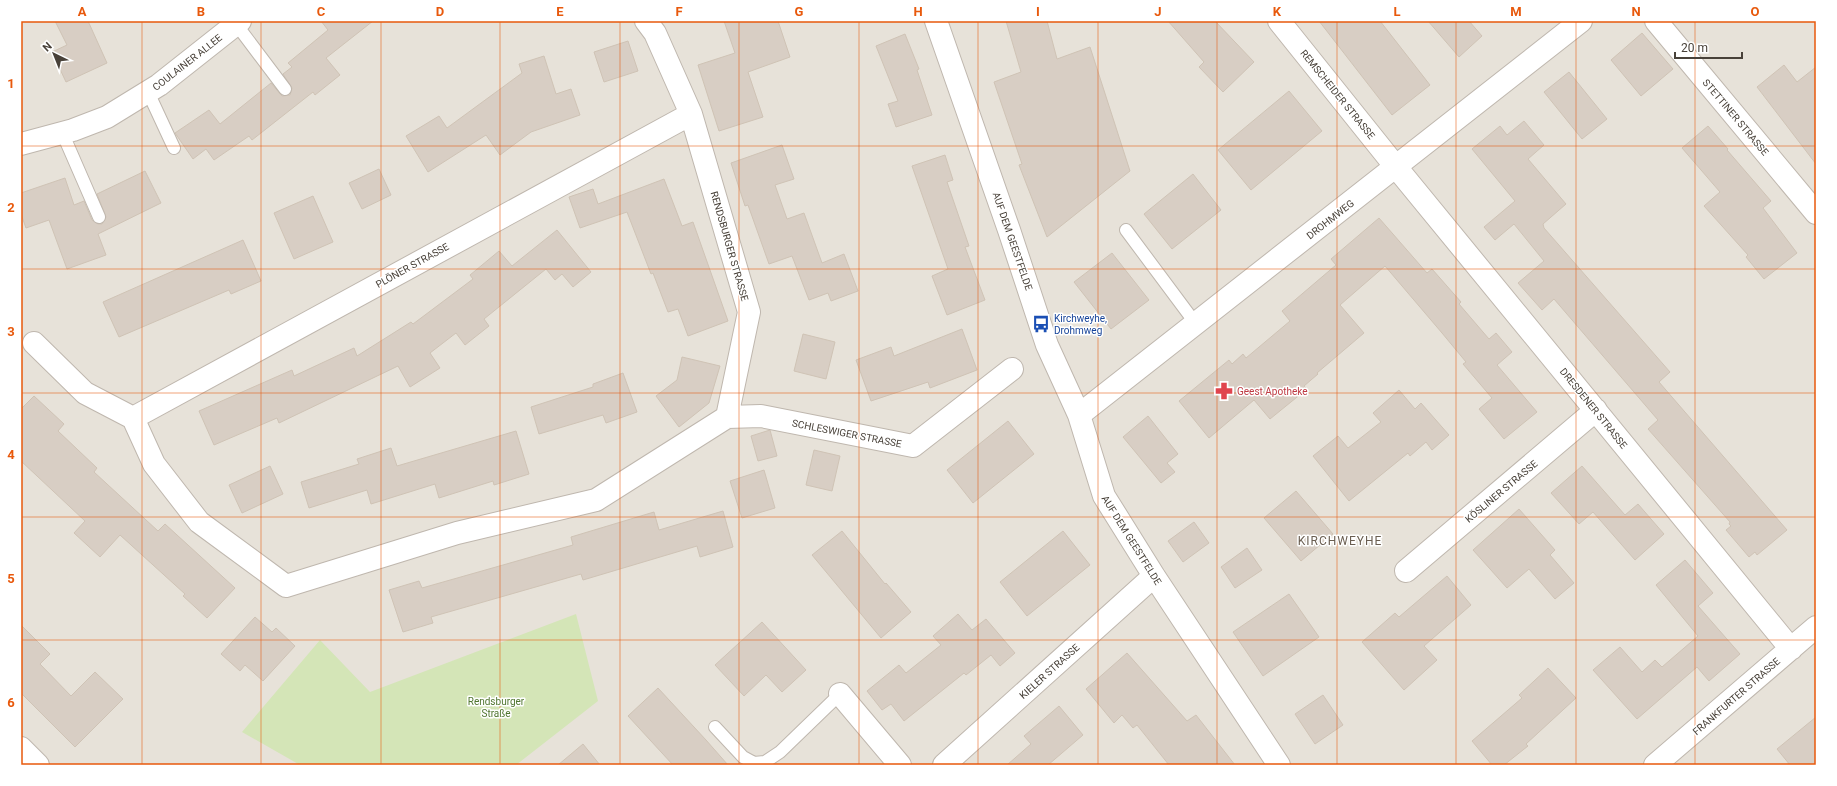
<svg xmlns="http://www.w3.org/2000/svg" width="1837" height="786" viewBox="0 0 1837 786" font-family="Roboto,sans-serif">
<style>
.residential{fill:#e7e2d9}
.green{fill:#d4e5b7}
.building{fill:#d8cec4;stroke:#cfc3b5}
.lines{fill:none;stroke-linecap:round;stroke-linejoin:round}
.service-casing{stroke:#bfb7ae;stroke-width:14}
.minor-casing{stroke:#bfb7ae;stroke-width:24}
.service{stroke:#fff;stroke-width:12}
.minor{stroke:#fff;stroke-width:22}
.grid{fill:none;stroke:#e8590c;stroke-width:1;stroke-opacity:0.55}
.labels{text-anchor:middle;stroke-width:3;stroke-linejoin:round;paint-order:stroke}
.street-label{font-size:10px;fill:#484139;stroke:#fff}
.transit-label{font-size:10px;fill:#164399;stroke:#fff;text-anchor:start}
.health-label{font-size:10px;fill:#be3a42;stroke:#fff;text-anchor:start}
.park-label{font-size:10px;fill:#507530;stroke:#fff}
.quarter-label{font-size:12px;letter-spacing:1px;fill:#6a5e51;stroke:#fff}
.neatline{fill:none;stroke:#e8590c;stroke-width:1.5}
.grid-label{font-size:13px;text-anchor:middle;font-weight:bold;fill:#e8590c}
</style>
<rect width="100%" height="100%" fill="#f4f0eb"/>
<path class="residential" d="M21,21H1816V765H21Z"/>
<path class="green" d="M576,614L598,701L516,765H300L242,732L320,640L370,692Z"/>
<path class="building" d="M55,21H88L107,63L66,82L52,52L67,45Z
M321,21H373L326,58L340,75L315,95L313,92L252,140L249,136L214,160L206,149L193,159L175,133L209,110L220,124L271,83L282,96L290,95L292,88L283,74L292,67L288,63L328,30Z
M724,21H778L790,57L748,72L763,117L719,131L698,65L735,53Z
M1006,21H1047L1057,59L1090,47L1130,171L1047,237L1019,165L1022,164L994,82L1021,72Z
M1168,21H1215L1254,62L1223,92L1199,67L1204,62Z
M1319,21H1380L1430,85L1392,115Z
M1428,21H1469L1482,36L1459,57Z
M1642,33L1673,69L1641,96L1611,60Z
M905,34L919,69L917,70L932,115L896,127L888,104L898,101L876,46Z
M628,41L638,71L604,82L594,52Z
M544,56L556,94L571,89L580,115L531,132L500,155L486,135L428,172L406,136L439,116L447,128L522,73L519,64Z
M1784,65L1797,82L1816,67V164L1757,87Z
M1569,72L1607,119L1582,139L1544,92Z
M1289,91L1322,131L1251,190L1218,150Z
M1524,121L1544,145L1528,159L1566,204L1543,224L1544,228L1670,372L1659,382L1787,530L1757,555L1755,552L1749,557L1726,530L1731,526L1729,524L1730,522L1648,429L1658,420L1554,299L1542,310L1518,283L1544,261L1514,224L1495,240L1484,227L1515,201L1472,149L1500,126L1507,135Z
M1708,126L1728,149L1727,150L1771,201L1763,208L1797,253L1764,279L1746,257L1748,255L1704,206L1720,192L1682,148Z
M782,145L794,179L775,185L787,219L804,213L822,263L844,254L858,291L831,301L828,293L809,300L792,256L769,264L748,205L745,206L731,163Z
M945,155L953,180L947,182L969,246L965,247L985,300L947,315L932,276L948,269L912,166Z
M379,169L391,195L362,209L349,183Z
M145,171L161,203L98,234L106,255L67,269L49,220L26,228L21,214V193L65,178L74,205L84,201L92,220L98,224H102L106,217L97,194Z
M1193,174L1221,210L1172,249L1144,214Z
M664,179L682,226L693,222L728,321L688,336L678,309L668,312L653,273L651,274L627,212L580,228L569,197L593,189L598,204Z
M313,196L333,242L294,259L274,213Z
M1379,218L1427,273L1432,269L1461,302L1459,304L1489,339L1496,333L1512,352L1497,365L1537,412L1504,439L1479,409L1492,398L1463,364L1466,362L1442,333L1385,266L1340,305L1364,333L1317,373L1318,374L1304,386L1307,389L1270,419L1254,400L1209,438L1179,401L1229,360L1232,364L1243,354L1246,358L1290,321L1282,311L1336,265L1331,259Z
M557,230L591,272L573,287L562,274L555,280L546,269L484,319L489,326L465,345L456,333L430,353L440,368L410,387L398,366L279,423L277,418L214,445L199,411L292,370L294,376L354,348L357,356L411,322L413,324L473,279L470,275L499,251L512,266Z
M243,240L261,281L231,294L229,290L119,337L103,302Z
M1112,253L1149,300L1111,329L1074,282Z
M962,329L977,370L930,388L928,382L871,401L856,360L891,347L894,356Z
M803,334L835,342L826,379L794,371Z
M682,357L720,366L709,403L679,427L656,396L677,380Z
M623,373L637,412L606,423L603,415L539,434L531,407L593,387V384Z
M1399,390L1415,409L1421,403L1449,435L1432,450L1426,442L1410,456L1408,453L1349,501L1313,456L1338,436L1348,448L1381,422L1373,413Z
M34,396L64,424L58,431L97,468L94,472L158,531L165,524L235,588L207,618L183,596L185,594L120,535L100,557L74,533L85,521L21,461V409Z
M1148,416L1178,454L1167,463L1175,472L1161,483L1123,437Z
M1008,421L1034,454L973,503L947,470Z
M770,430L777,456L758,461L751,436Z
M516,431L529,474L494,485L493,481L439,498L435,484L371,504L367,490L309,508L301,482L359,464L357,459L391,448L397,466Z
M814,450L840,456L832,491L806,485Z
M270,466L283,494L242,513L229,485Z
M1582,466L1625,515L1638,504L1664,534L1635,560L1593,512L1579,524L1551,493Z
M764,470L775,508L742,518L730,481Z
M1296,491L1333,534L1301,561L1264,518Z
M1519,509L1555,550L1550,555L1574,583L1555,599L1529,569L1507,588L1473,550Z
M723,511L733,547L700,557L697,546L583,580L581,574L431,617L433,623L403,632L389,590L419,581L422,588L510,563L573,545L571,537L654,512L659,530Z
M1194,522L1209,543L1183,562L1168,541Z
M842,531L885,584L886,583L911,612L881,638L812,555Z
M1063,531L1090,565L1027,616L1000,582Z
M1247,548L1262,570L1235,588L1221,567Z
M1685,560L1713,593L1698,606L1740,654L1709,681L1697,667L1637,719L1593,670L1620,647L1642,672L1655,660L1662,667L1698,636L1656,585Z
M1447,576L1471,605L1424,646L1437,660L1404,690L1362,642L1395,613L1399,617Z
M1289,594L1319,637L1263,676L1233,632Z
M958,614L972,630L986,619L1015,653L1000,666L991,655L966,675L964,673L904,721L891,704L882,710L867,691L899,665L906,673L941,645L933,636Z
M255,617L272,632L276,628L295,646L263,681L245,665L240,671L221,654Z
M762,622L806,670L782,692L766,675L744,696L715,665Z
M21,625L50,654L40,664L71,696L95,672L123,699L75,747L21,693Z
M1127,653L1187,721L1196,715L1235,765H1169L1137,725L1133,728L1122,715L1114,723L1086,689Z
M1548,668L1576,698L1526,744L1528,746L1504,765H1492L1472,741L1522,698L1519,695Z
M658,688L706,740L728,765H673L628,716Z
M1323,695L1343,725L1315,744L1295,714Z
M1059,706L1083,735L1048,765H1007L1031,744L1024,736Z
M1816,717V765H1790L1777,749Z
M583,744L600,765H558Z"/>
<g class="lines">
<g class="service-casing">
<path id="service" d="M236,24L285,89
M148,92L174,148
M62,132L99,217
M1126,230L1196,324
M715,727L743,757L754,763L765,762L780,752L840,694"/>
</g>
<g class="minor-casing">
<path id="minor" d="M936,21L1009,230L1047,345L1079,415L1104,496L1154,576L1279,765
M1279,21L1396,167L1791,649
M1656,21L1816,213
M21,144L73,130L107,117L159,85L240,21
M34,343L85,393L133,418L154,464L199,522L286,586L457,533L596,500L727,417L749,312L691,114L655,33L646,21
M1079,415L1581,21
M727,417L761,416L913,446L1012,369
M133,418L691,114
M1406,571L1596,410
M840,694L900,765
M21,748L38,765
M944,765L1154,576
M1655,765L1816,627"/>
</g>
<use href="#service" class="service"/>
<use href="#minor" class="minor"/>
</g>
<path class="grid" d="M142,21V765M261,21V765M381,21V765M500,21V765M620,21V765M739,21V765M859,21V765M978,21V765M1098,21V765M1217,21V765M1337,21V765M1456,21V765M1576,21V765M1695,21V765M21,146H1816M21,269H1816M21,393H1816M21,517H1816M21,640H1816"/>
<defs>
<g id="bus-bare" transform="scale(1.38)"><path d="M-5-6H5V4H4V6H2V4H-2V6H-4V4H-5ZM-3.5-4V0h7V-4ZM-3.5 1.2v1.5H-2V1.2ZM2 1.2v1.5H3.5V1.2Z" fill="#1a4fb4" stroke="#fff" stroke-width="2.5" paint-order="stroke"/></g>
<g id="pharmacy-bare" transform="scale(1.38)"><path d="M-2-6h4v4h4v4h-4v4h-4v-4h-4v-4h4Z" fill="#e0444e" stroke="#fff" stroke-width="2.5" paint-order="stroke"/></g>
</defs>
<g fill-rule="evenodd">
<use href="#bus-bare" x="1041" y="324"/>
<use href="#pharmacy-bare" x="1224" y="391"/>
</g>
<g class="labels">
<g class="street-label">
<text transform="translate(187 62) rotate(-38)" y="4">COULAINER ALLEE</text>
<text transform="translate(1338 94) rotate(51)" y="4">REMSCHEIDER STRASSE</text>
<text transform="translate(1736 117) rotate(50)" y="4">STETTINER STRASSE</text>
<text transform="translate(1330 219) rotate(-38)" y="4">DROHMWEG</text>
<text transform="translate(1013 241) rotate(71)" y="4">AUF DEM GEESTFELDE</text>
<text transform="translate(730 246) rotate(74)" y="4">RENDSBURGER STRASSE</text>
<text transform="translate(412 265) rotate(-29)" y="4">PLÖNER STRASSE</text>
<text transform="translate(1594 408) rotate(51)" y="4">DRESDENER STRASSE</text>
<text transform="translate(847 433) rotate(11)" y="4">SCHLESWIGER STRASSE</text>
<text transform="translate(1501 491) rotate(-40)" y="4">KÖSLINER STRASSE</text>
<text transform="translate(1132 540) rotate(58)" y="4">AUF DEM GEESTFELDE</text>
<text transform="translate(1049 671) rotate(-42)" y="4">KIELER STRASSE</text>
<text transform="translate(1736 696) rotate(-41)" y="4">FRANKFURTER STRASSE</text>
</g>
<g class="transit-label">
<text x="1054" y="322">Kirchweyhe,<tspan x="1054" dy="12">Drohmweg</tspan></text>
</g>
<g class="health-label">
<text x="1237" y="395">Geest Apotheke</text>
</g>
<g class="park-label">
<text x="496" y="705">Rendsburger<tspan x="496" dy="12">Straße</tspan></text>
</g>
<g class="quarter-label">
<text x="1340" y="545">KIRCHWEYHE</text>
</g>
</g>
<rect width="1837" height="786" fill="none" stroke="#ffffff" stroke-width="44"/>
<g transform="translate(54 54) rotate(317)" stroke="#ffffff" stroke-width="3" paint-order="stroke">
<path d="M0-3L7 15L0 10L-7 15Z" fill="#484139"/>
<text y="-6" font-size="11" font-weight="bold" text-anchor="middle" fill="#484139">N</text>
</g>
<path d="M1675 52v6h67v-6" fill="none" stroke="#484139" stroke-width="2"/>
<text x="1681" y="52" font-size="12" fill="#484139" stroke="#ffffff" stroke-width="3" paint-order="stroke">20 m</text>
<rect x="22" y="22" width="1793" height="742" class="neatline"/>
<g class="grid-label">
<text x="82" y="16">A</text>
<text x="201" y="16">B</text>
<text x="321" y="16">C</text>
<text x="440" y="16">D</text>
<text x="560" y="16">E</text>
<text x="679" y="16">F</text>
<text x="799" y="16">G</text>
<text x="918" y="16">H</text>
<text x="1038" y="16">I</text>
<text x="1158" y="16">J</text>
<text x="1277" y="16">K</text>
<text x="1397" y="16">L</text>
<text x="1516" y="16">M</text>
<text x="1636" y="16">N</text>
<text x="1755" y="16">O</text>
<text x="11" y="88">1</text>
<text x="11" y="212">2</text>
<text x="11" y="336">3</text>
<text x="11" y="459">4</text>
<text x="11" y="583">5</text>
<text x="11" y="707">6</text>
</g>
</svg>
